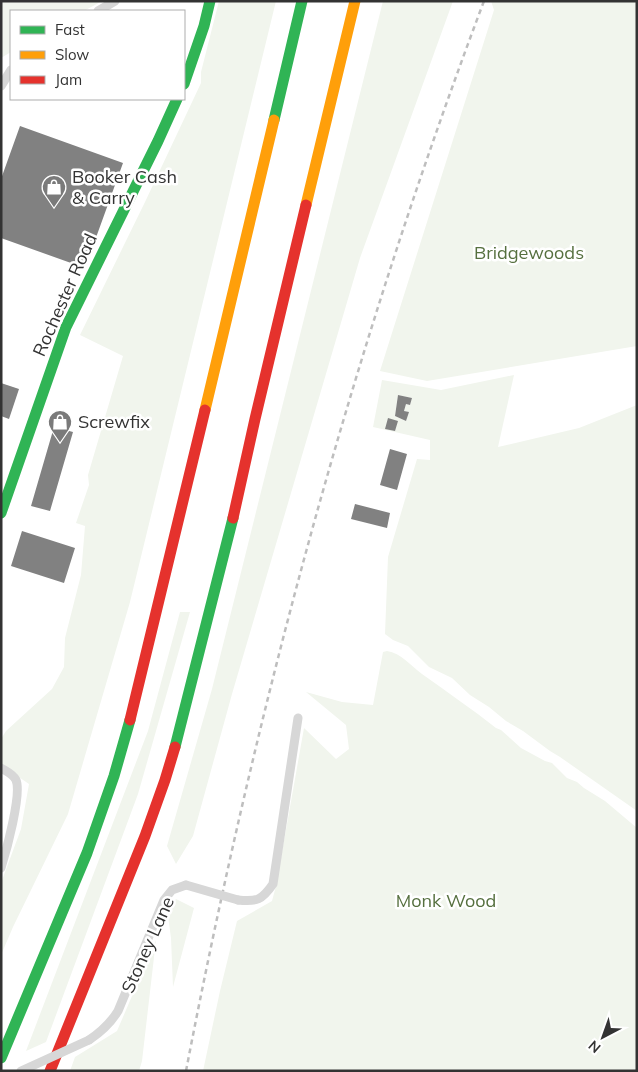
<svg xmlns="http://www.w3.org/2000/svg" width="638" height="1072" viewBox="0 0 638 1072" font-family="Mulish,sans-serif">
<style>
.green{fill:#f1f5ed;fill-rule:evenodd}
.building{fill:#818181}
.lines{fill:none;stroke-linecap:round;stroke-linejoin:round}
.street{stroke:#d7d7d7;stroke-width:9}
.fast{stroke:#30b455;stroke-width:11}
.slow{stroke:#ff9f0a;stroke-width:11}
.jam{stroke:#e5322d;stroke-width:11}
.rail{stroke:#bebebe;stroke-width:2.5;stroke-dasharray:5 4;stroke-linecap:butt}
.street-bridge{stroke:#d7d7d7;stroke-width:9}
.labels{text-anchor:middle;stroke-width:5;stroke-linejoin:round;paint-order:stroke}
.poi-label{font-size:18px;fill:#333;stroke:#fff;text-anchor:start}
.park-label{font-size:18px;fill:#56703f;stroke:#fff}
.street-label{font-size:18px;fill:#333;stroke:#fff}
</style>
<rect width="100%" height="100%" fill="#fff"/>
<path class="green" d="M1,1H102L84,11H11V52L1,58Z
M219,1H276L130,602L68,814L13,927L1,955V883L21,829L29,784L1,765V739L6,731L52,689L64,667L65,638L81,575L85,526L76,523L89,485L88,475L123,356L80,335L145,202L201,83V72Z
M383,1H453L360,258L232,694L193,836L176,864L167,846L212,689Z
M491,1H637V346L427,381L380,371L494,10Z
M514,375L498,447L579,428L637,405V811L560,757L550,751L523,731L506,721L489,707L470,695L452,678L429,667L408,646L393,640L385,634L388,557L417,459L430,460V440L373,427L382,380L441,390ZM398,395L412,398L410,405L406,404L404,411L408,412L406,421L395,416Z
M180,612H190L138,794L46,1042L26,1051L148,731Z
M387,651C401,653 411,666 422,674C447,692 472,709 496,728L501,730L521,748L545,761L552,763L567,778L577,782L584,788L605,801L637,828V1071H203L220,991L237,921L272,901L276,886L304,728L336,759L349,749L346,725L306,692L342,702L373,705L383,652Z
M176,899L194,908L173,987L171,938L167,909Z
M156,940L142,1061L139,1071H70L75,1057L117,1031Z"/>
<path class="building" d="M20,126L123,163L85,268L1,238V179Z
M1,383L19,389L9,419L1,416Z
M398,395L412,398L410,405L406,404L404,411L409,412L406,421L395,416Z
M388,418L398,421L395,431L385,429Z
M54,427L73,432L50,511L31,506Z
M390,449L407,454L397,490L380,485Z
M355,504L390,513L387,528L351,519Z
M22,531L75,548L64,583L11,566Z"/>
<g class="lines">
<path class="street" d="M98,11L115,1
M1,86L11,70
M1,768C6,771 13,774 16,780C22,794 6,852 1,868
M238,900C257,902 262,900 273,884L298,718
M89,1040C101,1032 110,1024 118,1011L164,900L172,890L186,885"/>
<path class="fast" d="M184,84L204,26L210,1
M274,120L302,1
M1,513L66,327L158,141L177,99
M175,747L233,518
M1,1058L87,853L114,776L130,720"/>
<path class="slow" d="M306,205L355,1
M205,410L274,120"/>
<path class="jam" d="M233,518L255,419L306,205
M130,720L205,410
M50,1071L145,836L165,780L175,747"/>
<path class="rail" d="M186,1071C256,707 353,348 484,1"/>
<path class="street-bridge" d="M186,885L238,900
M21,1071L89,1040"/>
</g>
<defs>
<g id="shop-pin" transform="scale(1.25)"><path d="M0 17L-7.5 6A9.5 9.5 0 1 1 7.5 6Z" fill="#7a7a7a" stroke="#fff"/><path d="M-5-2.5h2.3a2.7 3.5 0 0 1 5.4 0H5L5.5 6h-11ZM-1.5-2.5h3a1.5 2.3 0 0 0-3 0Z" fill="#fff"/></g>
</defs>
<g fill-rule="evenodd">
<use href="#shop-pin" x="54" y="187"/>
<use href="#shop-pin" x="60" y="422"/>
</g>
<g class="labels">
<g class="poi-label">
<text x="72" y="183">Booker Cash<tspan x="72" dy="21">&amp; Carry</tspan></text>
<text x="78" y="428">Screwfix</text>
</g>
<g class="park-label">
<text x="529" y="259">Bridgewoods</text>
<text x="446" y="907">Monk Wood</text>
</g>
<g class="street-label">
<text transform="translate(65 295) rotate(-66)" y="6">Rochester Road</text>
<text transform="translate(148 945) rotate(-66)" y="6">Stoney Lane</text>
</g>
</g>
<rect width="638" height="1072" fill="none" stroke="#333333" stroke-width="5"/>
<rect x="10" y="10" width="175" height="90" fill="#ffffff" stroke="#adadad"/>
<rect x="20" y="26" width="25" height="8" fill="#30b455" stroke="#adadad"/>
<text x="55" y="35" font-size="15" fill="#333333">Fast</text>
<rect x="20" y="51" width="25" height="8" fill="#ff9f0a" stroke="#adadad"/>
<text x="55" y="60" font-size="15" fill="#333333">Slow</text>
<rect x="20" y="76" width="25" height="8" fill="#e5322d" stroke="#adadad"/>
<text x="55" y="85" font-size="15" fill="#333333">Jam</text>
<g transform="translate(603 1037) rotate(221)" stroke="#ffffff" stroke-width="4" paint-order="stroke">
<path d="M0-4L9 19L0 12L-9 19Z" fill="#333333"/>
<text y="-8" font-size="14" font-weight="bold" text-anchor="middle" fill="#333333">N</text>
</g>
</svg>
